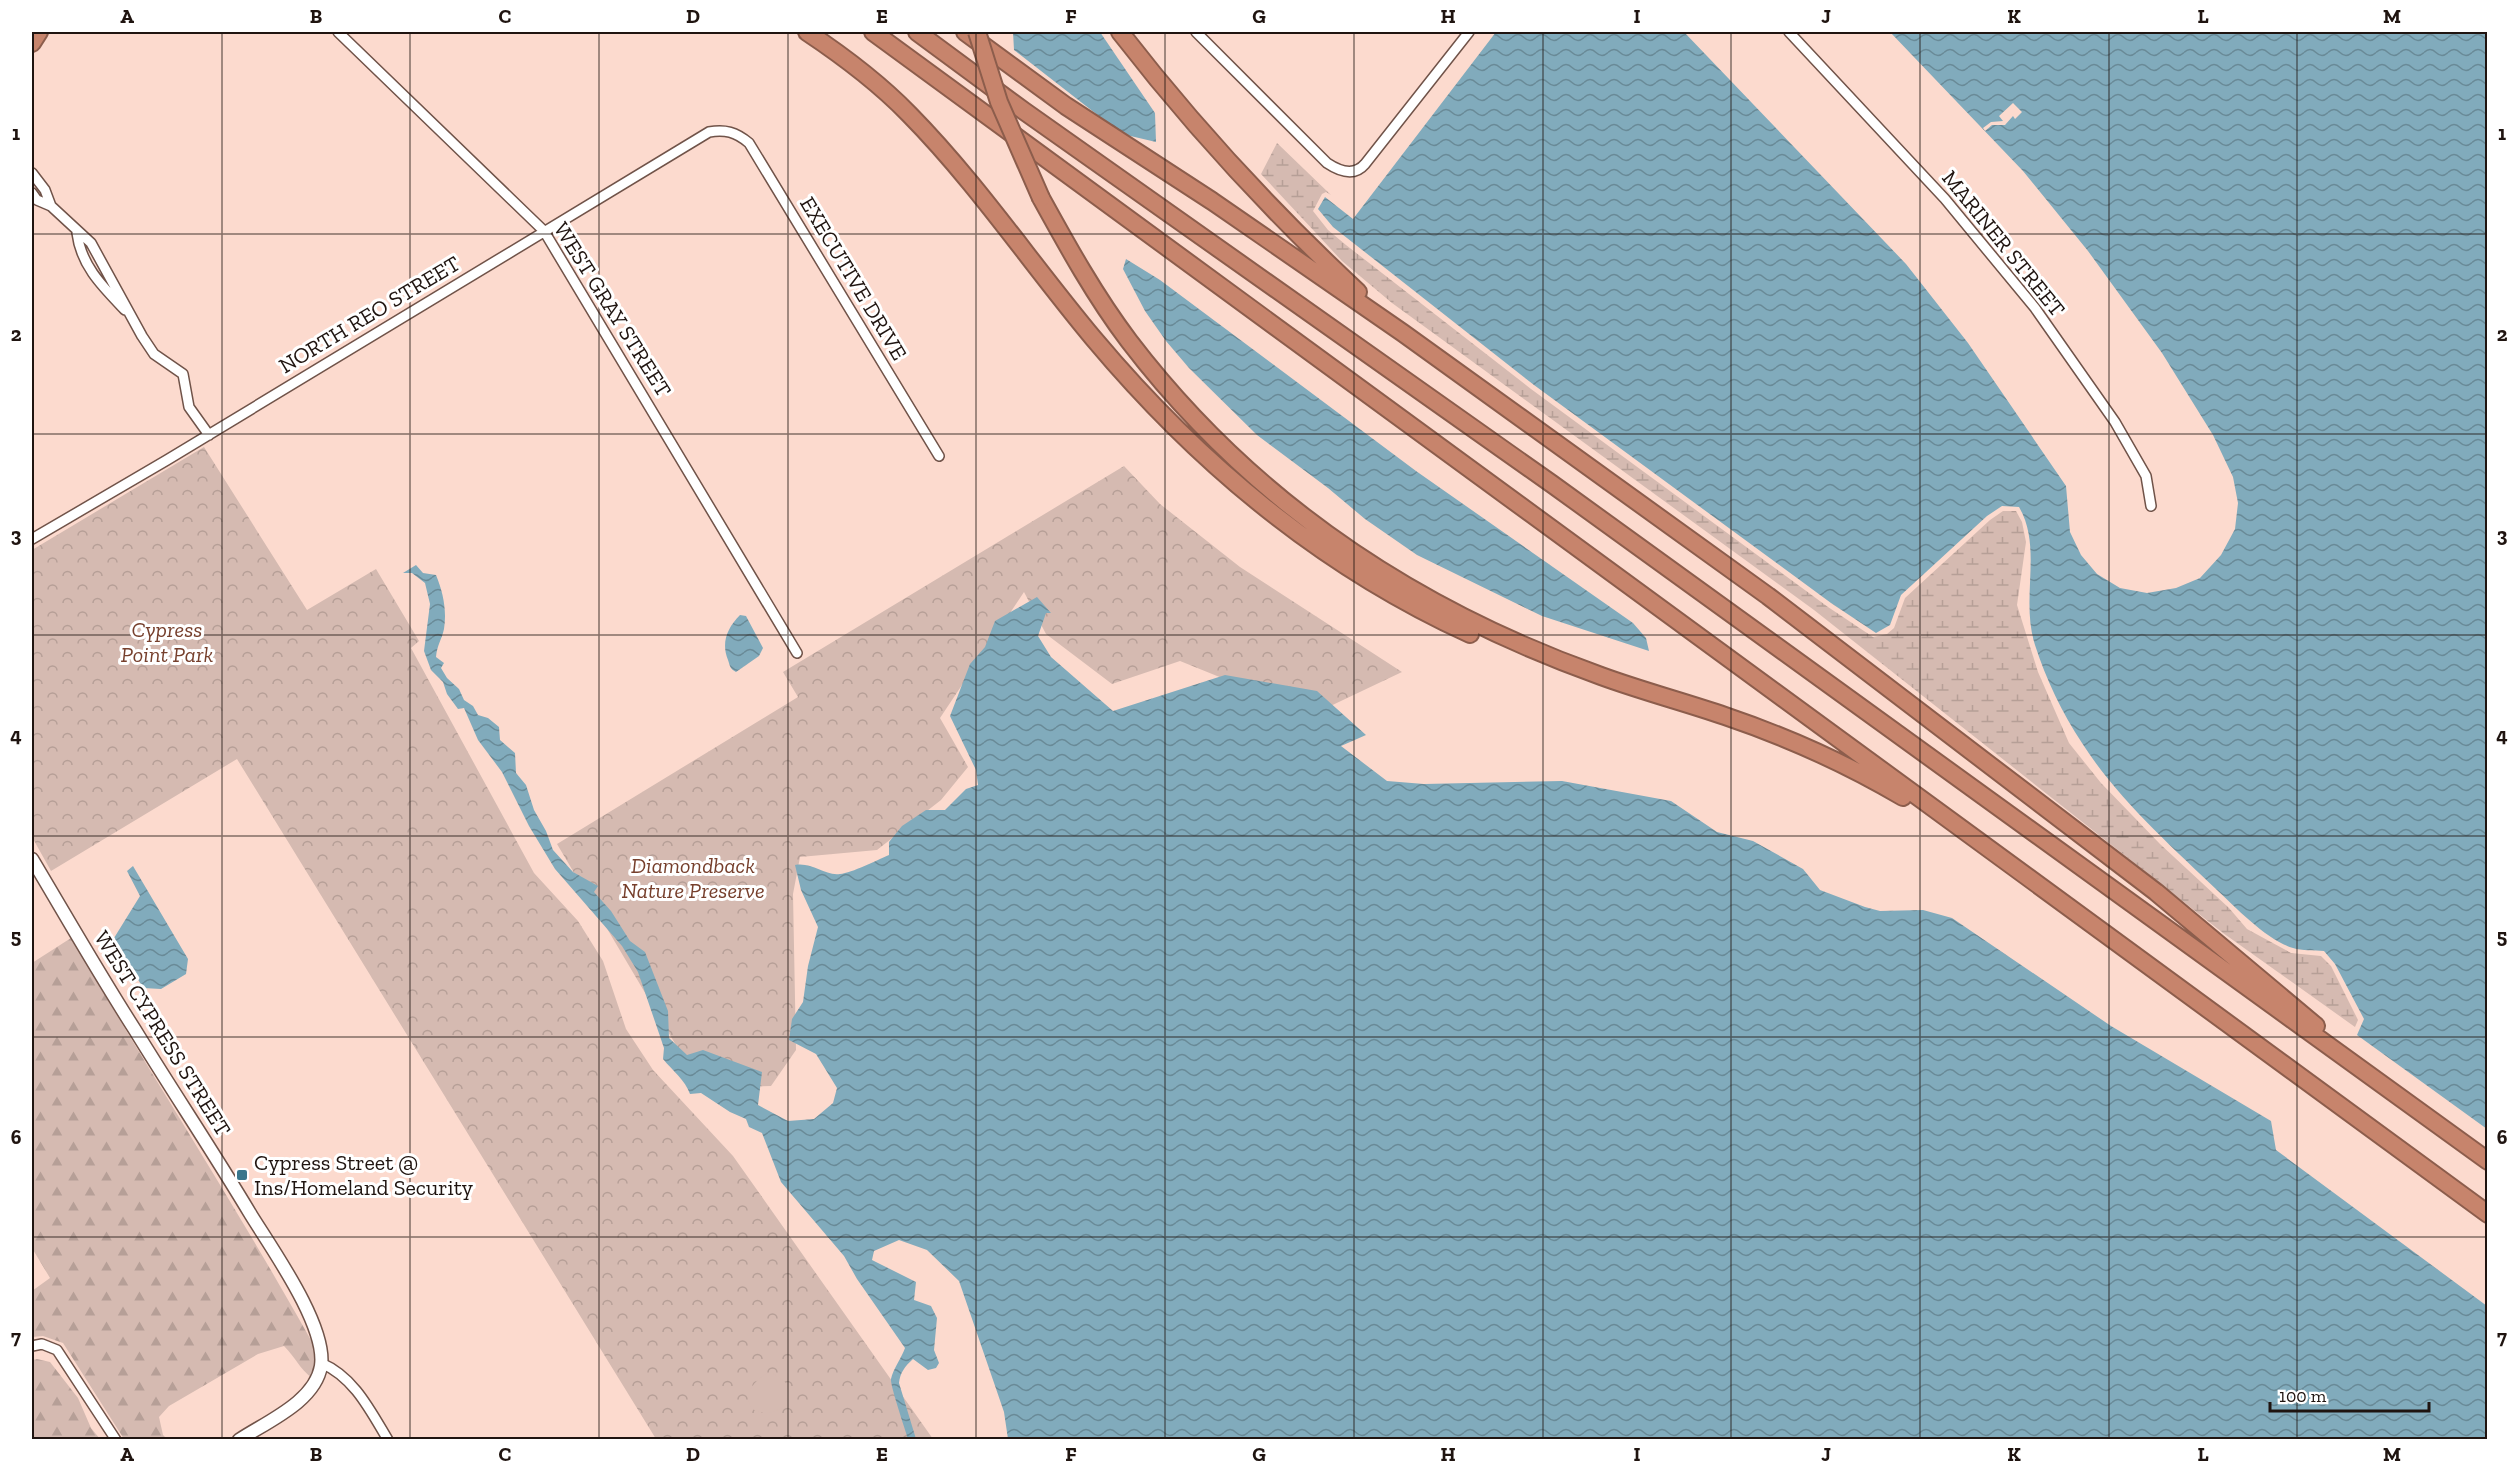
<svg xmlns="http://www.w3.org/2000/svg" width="2519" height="1471" viewBox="0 0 2519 1471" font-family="'Zilla Slab',serif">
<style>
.forest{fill:url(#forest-firs)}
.wetland{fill:url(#wetland-marsh)}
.park{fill:url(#park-crowns)}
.pitch{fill:#d5bab1}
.water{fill:url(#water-waves)}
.pier{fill:#fcdace}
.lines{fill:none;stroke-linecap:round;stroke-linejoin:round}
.minor-casing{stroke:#705349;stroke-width:12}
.tertiary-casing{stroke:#705349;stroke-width:15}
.motorway-casing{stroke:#8c5d4c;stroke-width:20}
.minor{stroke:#fff;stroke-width:9}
.tertiary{stroke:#fff;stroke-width:12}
.motorway{stroke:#c7846c;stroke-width:16}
.motorway-bridge-casing{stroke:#8c5d4c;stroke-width:20;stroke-linecap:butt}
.motorway-bridge{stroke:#c7846c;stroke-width:16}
.grid{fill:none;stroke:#1f1410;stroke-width:1.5;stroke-opacity:0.55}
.poi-dot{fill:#38768c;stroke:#fff;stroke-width:2}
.labels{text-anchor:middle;stroke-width:6;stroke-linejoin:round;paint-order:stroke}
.street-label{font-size:22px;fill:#1f1410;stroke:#fff}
.park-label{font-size:22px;font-style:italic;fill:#763f2c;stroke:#fff}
.poi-label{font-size:22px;fill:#1f1410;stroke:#fff;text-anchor:start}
.neatline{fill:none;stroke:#1f1410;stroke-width:2}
.grid-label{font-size:20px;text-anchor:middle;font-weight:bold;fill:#1f1410}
</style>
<defs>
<pattern id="forest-firs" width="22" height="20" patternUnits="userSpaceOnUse" patternTransform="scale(1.5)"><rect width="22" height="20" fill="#d5bab1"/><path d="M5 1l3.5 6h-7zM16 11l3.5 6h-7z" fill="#b69f97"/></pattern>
<pattern id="wetland-marsh" width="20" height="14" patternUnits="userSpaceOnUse" patternTransform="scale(1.5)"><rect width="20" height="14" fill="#d5bab1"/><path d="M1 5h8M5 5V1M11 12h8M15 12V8" fill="none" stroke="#b69f97"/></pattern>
<pattern id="park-crowns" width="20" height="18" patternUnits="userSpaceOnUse" patternTransform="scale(1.5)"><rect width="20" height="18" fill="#d5bab1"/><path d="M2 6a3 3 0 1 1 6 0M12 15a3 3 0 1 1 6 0" fill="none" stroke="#b69f97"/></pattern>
<pattern id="water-waves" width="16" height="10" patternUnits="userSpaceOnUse" patternTransform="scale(1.5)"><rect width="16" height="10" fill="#81abbc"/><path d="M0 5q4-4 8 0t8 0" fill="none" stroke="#698a97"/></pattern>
</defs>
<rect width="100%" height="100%" fill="#fcdace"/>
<path class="forest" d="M71,938C154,1080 244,1218 323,1362L312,1378C299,1368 296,1358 284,1346L258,1354L169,1406L159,1417L163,1435L167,1439H124L63,1343L43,1336L32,1337V1291L50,1278L32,1248V963Z
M37,1359L50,1362L78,1398L91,1428L100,1439H32V1360Z"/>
<path class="wetland" d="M1277,143L1331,195L1326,192L1322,194L1313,211L1328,230L1346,245L1531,389L1828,607L1873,637L1887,634L1894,628L1905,598L1990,520L2003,511H2016L2022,522L2026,542L2017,605L2038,672L2069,743L2101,783L2160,844L2229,908L2247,929L2291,953L2321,956L2331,966L2358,1020L2355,1027L2223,933L1814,610L1392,303L1342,261L1261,174Z"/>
<path class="park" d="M204,447L307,610L376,569L419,641L411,648L534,873L578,921L603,961L626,1029L653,1070L733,1156L933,1439H656L237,759L51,871L32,837V550Z
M1124,466L1160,504L1240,567L1402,672L1322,710L1289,705L1180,661L1112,684L1046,634L1024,592L940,718L968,767L941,800L877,850L800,857L793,894L796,1050L771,1086L730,1087L683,1057L557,844L798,697L783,672Z"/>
<path class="pitch" d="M771,1372L785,1382L788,1388L786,1406C746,1429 733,1388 771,1372Z"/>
<path class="water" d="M1013,32H1100L1155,113L1156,142L1122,134L1014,50Z
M1496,32H1684L1906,264L1968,343L2066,486L2070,532L2081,555L2097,574L2120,588L2147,593L2176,588L2200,578L2221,555L2235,529L2238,503L2233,477L2213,435L2162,353L2088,251L2023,171L1890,32H2487V1129L2357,1035L2364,1019L2335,964L2324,951C2314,950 2302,951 2293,948C2268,941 2236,908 2217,890C2170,845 2117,798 2082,743C2062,713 2046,679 2035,645C2020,599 2043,548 2019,507L2002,506L1987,516L1901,595L1890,625L1876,633L1831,603L1534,385L1333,227L1318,209L1325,197L1353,219Z
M1126,259L1160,280L1416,471L1633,623L1646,638L1649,651L1542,616L1417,555L1365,519L1328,488L1257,435L1189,368L1166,341L1145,311L1123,269Z
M416,565L423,573L436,575C443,592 447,610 444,629C442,639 437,645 436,657L444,663L441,668L447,678L459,689L464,700L473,706L478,715L488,718L499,727L500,740L515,753L516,773L526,785L534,810L546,831L553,850L573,872L598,886L594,892L611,911L630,941L645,952L668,1011L669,1038L687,1055L703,1050L762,1072L758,1105L788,1121L814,1119L833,1103L837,1088L816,1054L789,1040L792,1019L803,1002L808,966L818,927L801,890L795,865C813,862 824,876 840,874C852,873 877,860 889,855V842L902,826L926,810H945L966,789L978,785L976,770L950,716L970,664L985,647L995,621L1037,597L1051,613H1046L1038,636L1051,657L1113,711L1225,675L1317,691L1366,735L1341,746L1387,781L1424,784L1562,781L1671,801L1717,832L1753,841L1803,869L1820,890L1865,907L1880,911L1923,910L1952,918L2111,1026L2271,1121L2276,1150L2487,1306V1439H1008L1004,1412L959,1281L927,1250L899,1240L874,1251L872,1260L916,1282L914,1300L931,1306L937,1318L934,1350L939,1363L936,1368L928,1370L913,1359C905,1366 900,1373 899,1383L916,1439H908C905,1429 890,1385 891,1379C893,1369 902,1357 905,1348L857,1279L844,1256L781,1182L762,1133L749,1127L746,1119L730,1112L701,1093L690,1094C685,1080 673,1071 663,1059L664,1048L638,972L622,946L555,869L529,826L502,772L478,740L464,708L458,709L447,694L443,682L431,670L424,651L430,604L425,583L412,573H403Z
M740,615L746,616L763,648L759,656L736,672C730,669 730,666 728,660C721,643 727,628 740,615Z
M133,866L188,959L186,974L161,989L143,988L114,938L140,896L127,871Z"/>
<path class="pier" d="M2013,103L2022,112L2015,119L2013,116L2005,125H1992L1985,131L1983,128L1991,122L2003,121L1999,116Z"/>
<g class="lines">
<g class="minor-casing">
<path id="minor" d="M338,32L544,231L797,653
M1196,32L1327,163C1339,171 1354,177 1365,164L1469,32
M1789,32L1945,199L2035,308L2115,422L2146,476L2151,506
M32,173L45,190L51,206
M32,193L37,200L51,206L91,243L142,336L154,354L183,374L189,407L209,435
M77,233C81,266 103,287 125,310
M32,539L167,460L709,132C725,129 736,132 749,143L939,456
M32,1346L42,1344L57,1350L116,1440
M321,1363C354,1377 370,1410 388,1440"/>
</g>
<g class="tertiary-casing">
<path id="tertiary" d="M32,859C66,916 99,974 135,1030C173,1092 214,1153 251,1215C272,1249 327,1326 321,1366C315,1402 266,1422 239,1440"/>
</g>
<g class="motorway-casing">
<path id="motorway" d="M807,32C843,56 879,83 909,114C977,183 1032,265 1094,339C1198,463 1323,567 1470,634
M873,32L2488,1214
M917,32L1024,111L1552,484L2488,1161
M965,32L1066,106L1212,201L1403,333L1768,596L2156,892L2316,1026
M1120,32C1192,125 1271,211 1358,292
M32,43L39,32
M1041,198C1068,247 1095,296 1129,341C1251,501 1413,609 1601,676C1642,691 1684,702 1725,716C1787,737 1847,764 1903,797"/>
</g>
<use href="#minor" class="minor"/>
<use href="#tertiary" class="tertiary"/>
<use href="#motorway" class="motorway"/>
<g class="motorway-bridge-casing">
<path id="motorway-bridge" d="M977,32L999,102L1041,198"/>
</g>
<use href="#motorway-bridge" class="motorway-bridge"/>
</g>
<path class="grid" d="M222,32V1440M410,32V1440M599,32V1440M788,32V1440M976,32V1440M1165,32V1440M1354,32V1440M1543,32V1440M1731,32V1440M1920,32V1440M2109,32V1440M2297,32V1440M32,234H2488M32,434H2488M32,635H2488M32,836H2488M32,1037H2488M32,1237H2488"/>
<rect class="poi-dot" x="236" y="1169" width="12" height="12" rx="3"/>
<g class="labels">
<g class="street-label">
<text transform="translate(2004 243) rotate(51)" y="8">MARINER STREET</text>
<text transform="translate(854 278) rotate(59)" y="8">EXECUTIVE DRIVE</text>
<text transform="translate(613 309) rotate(58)" y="8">WEST GRAY STREET</text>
<text transform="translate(369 314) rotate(-31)" y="8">NORTH REO STREET</text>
<text transform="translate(163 1033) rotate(58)" y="8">WEST CYPRESS STREET</text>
</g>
<g class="park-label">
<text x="167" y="637">Cypress<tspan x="167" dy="25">Point Park</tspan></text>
<text x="693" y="873">Diamondback<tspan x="693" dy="25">Nature Preserve</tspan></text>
</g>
<g class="poi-label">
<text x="254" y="1170">Cypress Street @<tspan x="254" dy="25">Ins/Homeland Security</tspan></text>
</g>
</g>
<rect width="2519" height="1471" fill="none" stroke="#ffffff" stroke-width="66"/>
<path d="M2270 1402v9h159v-9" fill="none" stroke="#1f1410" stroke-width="3"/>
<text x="2279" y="1402" font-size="18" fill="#1f1410" stroke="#ffffff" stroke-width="4.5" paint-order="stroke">100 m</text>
<rect x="33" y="33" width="2453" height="1405" class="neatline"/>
<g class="grid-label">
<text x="127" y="23">A</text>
<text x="316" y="23">B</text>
<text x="505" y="23">C</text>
<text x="693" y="23">D</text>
<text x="882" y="23">E</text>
<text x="1071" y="23">F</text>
<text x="1259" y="23">G</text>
<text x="1448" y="23">H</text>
<text x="1637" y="23">I</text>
<text x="1826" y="23">J</text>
<text x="2014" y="23">K</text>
<text x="2203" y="23">L</text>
<text x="2392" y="23">M</text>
<text x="16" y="140">1</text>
<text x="2502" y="140">1</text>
<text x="16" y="341">2</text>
<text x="2502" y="341">2</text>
<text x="16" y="542">3</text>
<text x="2502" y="542">3</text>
<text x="16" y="742">4</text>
<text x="2502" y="742">4</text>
<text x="16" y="943">5</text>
<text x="2502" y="943">5</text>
<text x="16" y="1144">6</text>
<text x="2502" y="1144">6</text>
<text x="16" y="1344">7</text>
<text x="2502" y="1344">7</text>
<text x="127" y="1461">A</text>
<text x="316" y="1461">B</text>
<text x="505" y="1461">C</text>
<text x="693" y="1461">D</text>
<text x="882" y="1461">E</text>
<text x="1071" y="1461">F</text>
<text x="1259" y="1461">G</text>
<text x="1448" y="1461">H</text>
<text x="1637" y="1461">I</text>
<text x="1826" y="1461">J</text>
<text x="2014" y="1461">K</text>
<text x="2203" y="1461">L</text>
<text x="2392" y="1461">M</text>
</g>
</svg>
